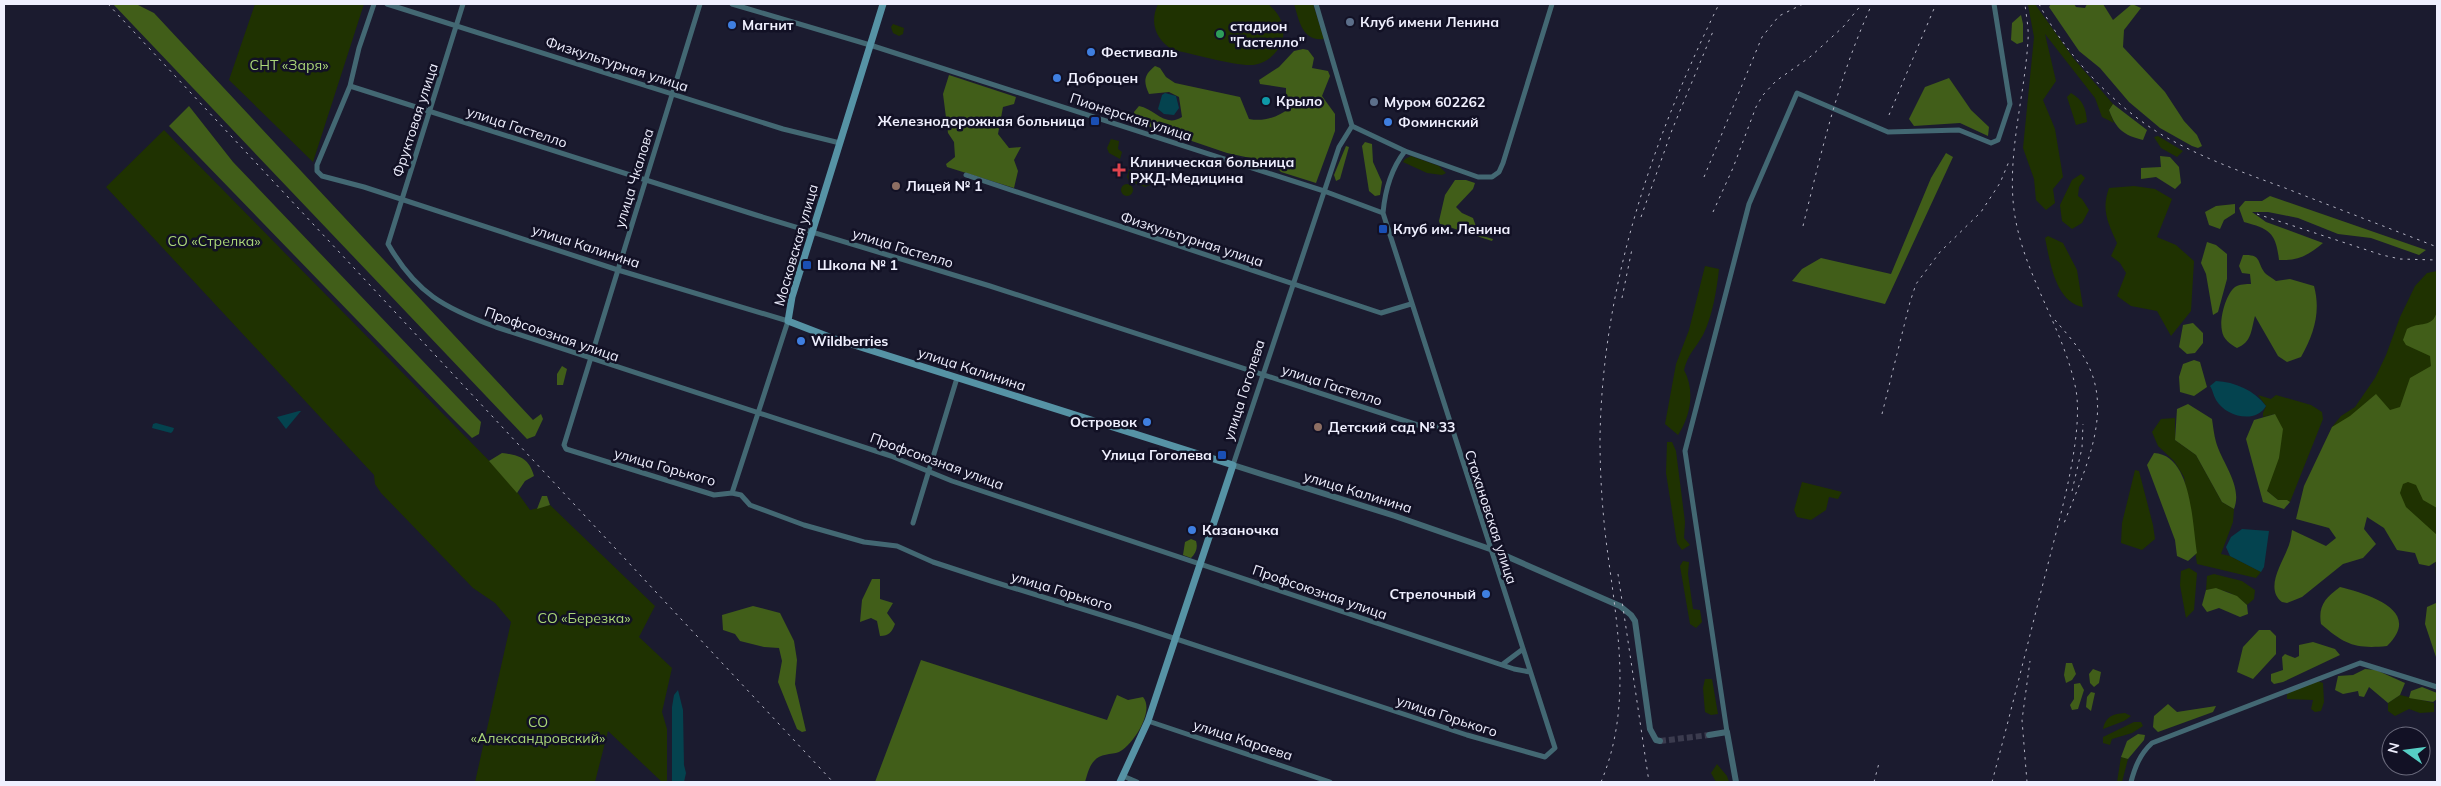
<svg xmlns="http://www.w3.org/2000/svg" width="2441" height="786" viewBox="0 0 2441 786" font-family="Mulish,sans-serif">
<style>
.green{fill:#1f3201}
.forest{fill:#415e19}
.water{fill:#04434f}
.lines{fill:none;stroke-linecap:round;stroke-linejoin:round}
.tertiary-tunnel{stroke:#3b3b4e;stroke-width:6;stroke-dasharray:6 3;stroke-linecap:butt}
.minor{stroke:#436873;stroke-width:5}
.tertiary{stroke:#436873;stroke-width:6}
.secondary{stroke:#5693a5;stroke-width:7}
.rail{stroke:#b6b6c6;stroke-width:1;stroke-dasharray:2.5 5;stroke-linecap:butt}
.service-dot{fill:#5c6f8a;stroke:#121125;stroke-width:2}
.shop-dot{fill:#3f7fe0;stroke:#121125;stroke-width:2}
.leisure-dot{fill:#2e9e5b;stroke:#121125;stroke-width:2}
.culture-dot{fill:#0f9aa8;stroke:#121125;stroke-width:2}
.transit-dot{fill:#1a4fb4;stroke:#121125;stroke-width:2}
.health-dot{fill:#e0444e;stroke:#121125;stroke-width:2}
.education-dot{fill:#8d6e63;stroke:#121125;stroke-width:2}
.labels{text-anchor:middle;stroke-width:5;stroke-linejoin:round;paint-order:stroke}
.poi-label{font-size:14px;font-weight:bold;fill:#efeffe;stroke:#121125;text-anchor:start}
.street-label{font-size:14px;fill:#efeffe;stroke:#121125}
.park-label{font-size:14px;fill:#aad678;stroke:#121125}
</style>
<rect width="100%" height="100%" fill="#1b1b2f"/>
<path class="green" d="M255,4H364L313,162L229,80Z
M1158,4H1268C1278,12 1285,23 1283,37C1280,53 1265,65 1250,65C1231,65 1194,54 1173,50C1156,40 1149,23 1158,4Z
M1294,4H1313L1324,39C1302,42 1299,20 1294,4Z
M2030,4H2035L2074,59L2113,104L2109,110L2114,123L2102,117L2095,98L2045,34L2056,81L2043,100L2055,129L2063,177L2053,189L2055,203L2046,210L2036,200L2034,179L2023,148L2034,37L2028,5Z
M893,24L904,28L903,34L899,36L893,33L891,27Z
M2071,93C2083,100 2086,108 2087,122L2076,125L2067,97Z
M164,130L510,482L530,510L550,505L655,606L639,637L672,668L662,712L667,729V782H662L608,731L595,782H475L511,622L495,603L473,588L381,493L375,484L374,475L106,187Z
M2158,136L2183,151L2177,157L2161,148L2154,137Z
M1111,139L1119,141L1118,149L1122,152L1120,159L1109,153L1107,148Z
M1411,156L1439,166L1446,173L1442,175L1427,173L1403,162L1405,159Z
M1129,170L1151,177L1150,185L1145,187L1129,181L1127,177Z
M2081,174L2085,178L2079,187L2078,196L2082,199L2089,210L2082,223L2072,229L2062,221L2060,205L2072,180Z
M1121 190a6 6 0 1 1 12 0a6 6 0 1 1-12 0Z
M2134,186L2155,189L2172,199L2157,237L2176,245L2194,261L2191,311L2171,336L2157,311L2131,306L2117,296L2126,273L2120,263L2111,256L2117,243C2108,223 2101,210 2109,188Z
M2048,236L2063,243L2077,270L2083,307C2055,302 2050,261 2045,238Z
M1705,266L1719,269C1717,289 1712,318 1703,335C1695,349 1688,354 1684,370C1695,390 1691,415 1678,435L1665,424L1676,364L1689,330Z
M2437,271V608L2435,548L2313,471L2332,427L2341,416L2355,407L2375,378L2386,355L2400,317L2415,286L2427,273Z
M2258,395L2271,399L2276,395L2311,405L2322,412L2323,419L2290,502L2287,500H2278L2267,491L2275,414L2263,417V413L2266,406Z
M2175,418V440L2196,455L2222,502L2234,509L2233,522L2221,554L2230,556L2261,572L2256,578L2197,564L2184,477L2174,461L2158,446L2152,432L2161,419Z
M1667,442H1672L1676,451L1685,522L1684,538L1690,545L1682,550L1677,543L1666,473Z
M2135,470L2139,471L2153,525L2155,539L2142,550L2121,543L2122,523Z
M1802,482L1842,492L1838,499L1829,497L1826,510L1811,520L1797,517L1794,510Z
M1683,561L1689,562L1688,574L1693,609L1700,610L1702,622L1696,628L1690,624L1680,566Z
M2189,568L2197,573L2194,610L2186,618L2180,585L2181,571Z
M2214,574L2242,581L2255,590L2254,599L2247,605C2235,594 2222,587 2206,590L2207,576Z
M1705,679H1712L1718,714L1711,715L1705,712L1703,688Z
M2315,680L2323,683L2324,702L2321,711L2315,712L2311,709L2313,700L2287,699V694Z
M2400,695L2434,703V712L2420,713L2409,709L2395,716L2388,711V703Z
M2125,713L2131,716L2124,721L2103,729C2106,716 2113,714 2125,713Z
M2134,722H2141L2143,726L2132,733L2112,739L2110,745L2103,743V737Z
M2121,757L2128,759L2122,782H2117Z
M1717,764L1727,776L1729,782H1716L1711,773Z"/>
<path class="forest" d="M113,4H136L154,13L533,420L541,414L543,419L535,436L527,439Z
M2051,4H2074L2076,7L2085,8L2087,4H2103L2113,20L2132,4L2141,8L2124,30L2123,47L2165,92L2184,121L2197,135L2202,146L2198,148L2192,146L2160,128L2129,102L2100,68L2079,51L2049,7Z
M2021,15L2023,24V42L2017,44L2011,40L2012,23Z
M1303,49L1308,50L1314,58L1312,68L1328,71L1330,76L1322,96L1335,114V131L1316,183L1281,172L1273,163L1227,153L1136,122L1134,112L1139,106C1155,109 1165,128 1182,117L1179,97L1169,92L1149,94C1143,81 1144,75 1155,66L1160,68L1166,77L1175,83L1240,97L1249,119C1264,122 1278,117 1290,108L1286,96V88L1260,84L1259,80L1279,67L1294,51Z
M949,75L1016,97L1014,104L1003,107L998,134L1009,148L1021,147L1014,160L1018,171L1014,188L947,167L946,164L955,157L954,142L948,133L943,94Z
M1949,78L1971,110L1989,127L1988,136L1960,123L1914,126L1909,119L1925,87Z
M2113,104L2147,130L2143,140C2123,135 2116,129 2109,110Z
M189,106L233,162L481,422L479,434L472,438L448,414L169,126Z
M1365,142L1372,144L1373,162L1382,182L1380,195L1375,196L1369,191L1362,146Z
M1346,146L1349,147L1340,179L1336,181L1334,175Z
M1946,153L1953,157L1885,304L1792,281L1802,269L1821,258L1891,274L1931,178Z
M2160,156L2170,157L2179,167L2181,183L2175,189L2156,177L2141,179V168L2161,167Z
M1455,180H1466L1475,183L1473,189L1456,207L1462,213L1473,218L1479,235L1493,239L1492,241L1440,224L1439,221L1445,195Z
M2270,196L2426,250L2419,255L2371,238L2338,234L2298,218L2268,212H2252L2266,222L2323,243C2309,255 2298,261 2279,260C2276,233 2270,229 2244,222L2239,208L2245,201H2262Z
M2235,204V213L2224,220L2220,229L2209,225L2205,212L2216,206Z
M2207,242L2216,245L2227,254V279L2218,312L2213,315L2206,274L2201,263Z
M2243,255C2263,254 2256,263 2266,274C2269,276 2273,279 2276,281L2290,279L2314,286C2321,312 2314,334 2301,357L2287,362L2278,356L2255,316C2251,330 2252,342 2237,348C2230,344 2223,339 2222,331C2219,319 2226,294 2235,287C2240,284 2246,284 2251,284L2250,274L2242,273L2239,266Z
M2437,311V508L2423,500L2416,485L2408,482L2403,484L2400,493L2406,507L2437,535V561L2429,566L2419,564L2415,553L2397,550L2384,528L2367,517L2364,529L2376,544L2363,558L2343,564L2302,597L2287,603L2282,602C2265,589 2281,565 2287,550C2290,544 2291,537 2292,530L2326,546L2336,538L2329,528L2296,519L2304,486L2332,427L2350,416L2376,394L2390,410L2400,407L2410,378L2431,366L2430,356L2406,345L2403,340L2407,329C2419,321 2433,329 2437,311Z
M2193,323L2203,333V343L2195,353L2187,354L2179,347L2183,325Z
M2194,360L2200,362L2207,387L2194,396L2180,392L2179,377L2183,364Z
M562,366L567,369L563,385H557V374Z
M2188,404L2212,419C2213,426 2214,435 2216,442C2222,463 2243,486 2234,509L2222,502L2196,455L2175,440L2177,409Z
M2275,414L2283,429L2279,458L2267,491L2278,500H2287L2290,502L2284,509L2263,502L2246,439L2254,420Z
M502,453C519,455 529,458 534,476L525,481L517,493L489,461Z
M2154,453C2192,455 2192,523 2197,553L2188,561L2177,556L2175,540L2147,465Z
M542,496H547L550,505L537,509Z
M1191,539L1196,541C1198,548 1196,553 1191,558L1183,555L1185,542Z
M872,579H880V599L893,603L887,613L895,624C892,632 889,636 880,636L877,621L871,618L860,622L862,600Z
M2340,587C2367,594 2424,610 2387,646C2356,649 2345,645 2321,624C2318,606 2325,598 2340,587Z
M2216,588L2237,596L2247,605L2248,614L2240,617L2219,608L2207,612L2202,605L2206,590Z
M2436,603L2437,608V660L2425,624L2427,607Z
M753,606L780,613L794,641L797,660L795,684L806,731L802,732L797,729L778,682L782,661L779,648L764,647L740,641L735,634L723,630L722,615Z
M2259,630H2270L2276,636V654L2253,679L2237,672L2243,647Z
M2313,642L2335,649L2340,655L2283,682L2274,684L2271,681V674L2283,670L2282,657L2285,654L2295,658L2299,656V645Z
M921,660L1107,720L1117,695L1128,700L1143,697C1155,711 1133,745 1119,752C1111,755 1100,753 1094,761C1089,766 1087,776 1085,782H875Z
M2066,663H2072L2076,674L2072,680L2066,683L2064,675Z
M2093,669L2101,672L2099,683L2094,687L2090,683L2089,674Z
M2365,669L2376,670L2405,683L2400,695L2388,703L2369,687L2364,697L2359,696L2358,691L2343,694L2335,690L2338,676L2353,675Z
M2080,683L2084,690L2078,709L2072,710L2070,705L2074,699V684Z
M2422,687L2437,693V699L2433,702L2409,698L2411,691Z
M2091,692L2095,693L2091,711L2086,707L2087,697Z
M2168,704L2177,712L2216,706L2213,712L2158,732L2153,727L2154,716Z
M2138,734L2145,735L2144,740L2128,759L2121,757L2127,741Z"/>
<path class="water" d="M1165,93L1176,96L1179,108L1174,115L1164,114L1158,109L1162,95Z
M2216,381C2235,382 2254,390 2266,406C2256,424 2226,417 2216,400C2213,395 2213,390 2210,386Z
M299,411H301L286,429L277,417Z
M156,423L174,428L173,431L171,433L152,428L153,424Z
M2242,529L2269,531L2264,567L2261,572L2230,556L2226,547L2231,537Z
M678,690L683,710L684,765L686,773L684,782H672V707L674,695Z"/>
<g class="lines">
<path class="tertiary-tunnel" d="M1660,741L1709,735"/>
<path class="minor" d="M374,4L359,48L350,86L317,165V171L322,176L364,187L618,270L788,321L732,493
M387,4L783,129L840,143
M463,4L388,244C416,293 444,308 496,327L891,456L952,481L1514,669L1530,672
M700,4L564,445L566,449L714,495L732,493L741,495L750,505L804,525L864,542L897,546L933,562L991,581L1137,626L1467,735L1545,757L1555,748L1383,213C1385,190 1391,169 1405,151
M732,4L870,45L1324,191L1383,213
M350,86L756,215L990,286L1427,428L1450,425
M1352,126L1405,151L1478,177H1492L1499,172L1503,163L1552,4
M966,175L1381,313L1411,304
M1233,465L1339,147L1352,126L1316,4
M913,523L957,378
M1503,664L1523,649
M1148,721L1330,782
M1727,732L1685,451L1749,204L1797,93L1888,132L1959,130L1991,143L1998,140L2010,104L1994,4
M1123,776L1137,782
M2131,782C2135,767 2140,754 2152,743L2360,663L2437,687"/>
<path class="tertiary" d="M1233,465L1395,516L1490,549L1620,606L1631,615L1635,621L1650,729L1656,740L1660,741
M1709,735L1727,732L1736,782"/>
<path class="secondary" d="M883,4L792,297L788,321L832,338L1233,465L1148,721L1120,782"/>
<path class="rail" d="M108,4L833,782
M2039,4C2066,56 2121,114 2173,141C2208,160 2247,174 2285,188C2336,208 2386,227 2437,247
M1889,115L1936,4
M1704,177L1762,37L1779,16L1803,4
M1713,212L1733,168L1756,107L1763,95L1776,81L1810,57L1843,27L1862,4
M2257,214L2382,255L2400,259L2437,260
M1641,217L1672,130L1714,29
M1803,226C1822,149 1839,76 1872,4
M1622,298L1632,249
M2055,320C2067,334 2081,349 2089,367C2113,418 2081,478 2063,526
M1882,414L1910,302L1916,284L1940,252L1981,212L2000,183L2010,159
M2072,491L2082,448L2083,424
M1618,574L1649,782
M1601,782C1634,704 1616,620 1606,540C1602,506 1600,473 1600,439C1602,286 1652,140 1719,4
M1874,782L1879,763
M1992,782C2011,712 2028,642 2046,572C2058,523 2084,438 2076,390C2063,324 2018,268 2013,200C2009,146 2025,93 2028,40C2029,28 2026,15 2025,4
M2027,782L2022,720L2030,661"/>
</g>
<g class="service-dot">
<circle cx="1350" cy="22" r="5"/>
<circle cx="1374" cy="102" r="5"/>
</g>
<g class="shop-dot">
<circle cx="732" cy="25" r="5"/>
<circle cx="1091" cy="52" r="5"/>
<circle cx="1057" cy="78" r="5"/>
<circle cx="1388" cy="122" r="5"/>
<circle cx="801" cy="341" r="5"/>
<circle cx="1147" cy="422" r="5"/>
<circle cx="1192" cy="530" r="5"/>
<circle cx="1486" cy="594" r="5"/>
</g>
<circle class="leisure-dot" cx="1220" cy="34" r="5"/>
<circle class="culture-dot" cx="1266" cy="101" r="5"/>
<g class="transit-dot">
<rect x="1090" y="116" width="10" height="10" rx="2.5"/>
<rect x="1378" y="224" width="10" height="10" rx="2.5"/>
<rect x="802" y="260" width="10" height="10" rx="2.5"/>
<rect x="1217" y="450" width="10" height="10" rx="2.5"/>
</g>
<path class="health-dot" d="M1116.5 162.5h5v5h5v5h-5v5h-5v-5h-5v-5h5z"/>
<g class="education-dot">
<circle cx="896" cy="186" r="5"/>
<circle cx="1318" cy="427" r="5"/>
</g>
<g class="labels">
<g class="poi-label">
<text x="1360" y="27">Клуб имени Ленина</text>
<text x="742" y="30">Магнит</text>
<text x="1230" y="31">стадион<tspan x="1230" dy="16">"Гастелло"</tspan></text>
<text x="1101" y="57">Фестиваль</text>
<text x="1067" y="83">Доброцен</text>
<text x="1276" y="106">Крыло</text>
<text x="1384" y="107">Муром 602262</text>
<text x="1085" y="126" text-anchor="end">Железнодорожная больница</text>
<text x="1398" y="127">Фоминский</text>
<text x="1130" y="167">Клиническая больница<tspan x="1130" dy="16">РЖД-Медицина</tspan></text>
<text x="906" y="191">Лицей № 1</text>
<text x="1393" y="234">Клуб им. Ленина</text>
<text x="817" y="270">Школа № 1</text>
<text x="811" y="346">Wildberries</text>
<text x="1137" y="427" text-anchor="end">Островок</text>
<text x="1328" y="432">Детский сад № 33</text>
<text x="1212" y="460" text-anchor="end">Улица Гоголева</text>
<text x="1202" y="535">Казаночка</text>
<text x="1476" y="599" text-anchor="end">Стрелочный</text>
</g>
<g class="street-label">
<text transform="translate(617 64) rotate(18)" y="5">Физкультурная улица</text>
<text transform="translate(1131 117) rotate(18)" y="5">Пионерская улица</text>
<text transform="translate(415 120) rotate(-72)" y="5">Фруктовая улица</text>
<text transform="translate(517 127) rotate(18)" y="5">улица Гастелло</text>
<text transform="translate(634 178) rotate(-73)" y="5">улица Чкалова</text>
<text transform="translate(1192 239) rotate(18)" y="5">Физкультурная улица</text>
<text transform="translate(796 245) rotate(-74)" y="5">Московская улица</text>
<text transform="translate(586 246) rotate(18)" y="5">улица Калинина</text>
<text transform="translate(903 248) rotate(17)" y="5">улица Гастелло</text>
<text transform="translate(552 334) rotate(19)" y="5">Профсоюзная улица</text>
<text transform="translate(972 369) rotate(18)" y="5">улица Калинина</text>
<text transform="translate(1332 385) rotate(18)" y="5">улица Гастелло</text>
<text transform="translate(1244 390) rotate(-72)" y="5">улица Гоголева</text>
<text transform="translate(937 461) rotate(20)" y="5">Профсоюзная улица</text>
<text transform="translate(665 467) rotate(16)" y="5">улица Горького</text>
<text transform="translate(1358 492) rotate(17)" y="5">улица Калинина</text>
<text transform="translate(1491 517) rotate(72)" y="5">Стахановская улица</text>
<text transform="translate(1062 591) rotate(17)" y="5">улица Горького</text>
<text transform="translate(1320 592) rotate(19)" y="5">Профсоюзная улица</text>
<text transform="translate(1447 716) rotate(18)" y="5">улица Горького</text>
<text transform="translate(1243 740) rotate(18)" y="5">улица Караева</text>
</g>
<g class="park-label">
<text x="289" y="70">СНТ «Заря»</text>
<text x="214" y="246">СО «Стрелка»</text>
<text x="584" y="623">СО «Березка»</text>
<text x="538" y="727">СО<tspan x="538" dy="16">«Александровский»</tspan></text>
</g>
</g>
<rect width="2441" height="786" fill="none" stroke="#efeffe" stroke-width="10"/>
<g transform="translate(2406 751) rotate(284)"><circle r="24" fill="#121125" stroke="#6a6a7c"/>
<path d="M0-4L9 19L0 12L-9 19Z" fill="#56cec4"/>
<text y="-8" font-size="14" font-weight="bold" text-anchor="middle" fill="#efeffe">N</text>
</g>
</svg>
